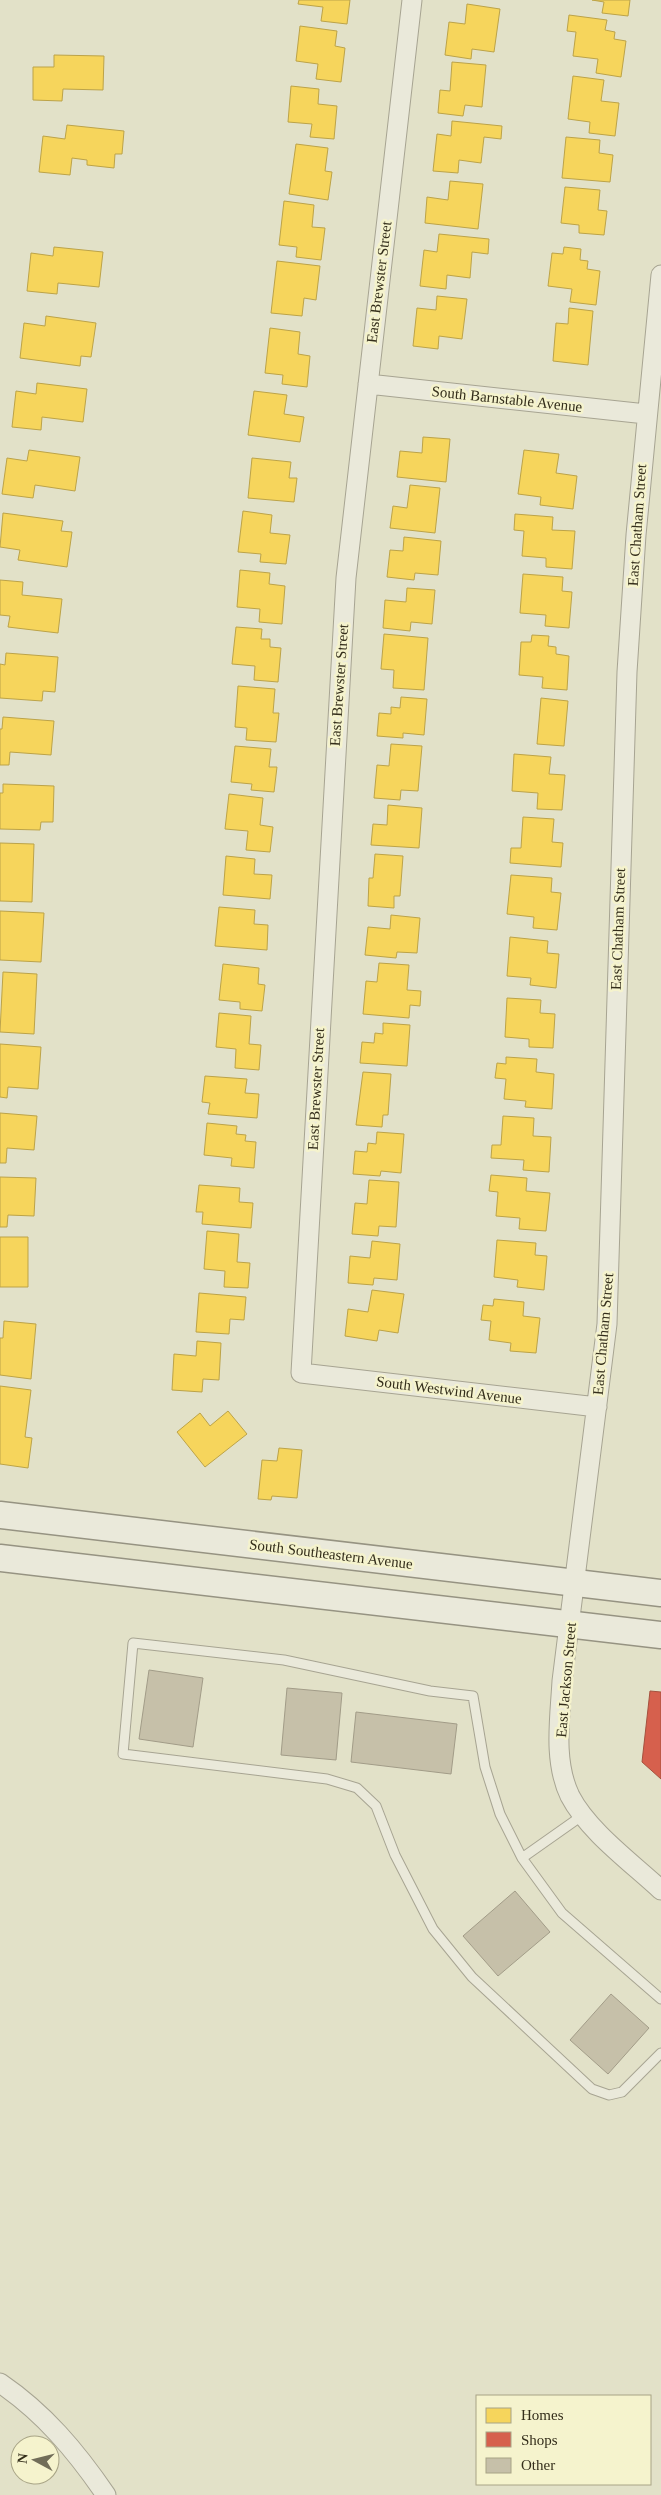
<svg xmlns="http://www.w3.org/2000/svg" width="661" height="2495" viewBox="0 0 661 2495" font-family="'Times New Roman',serif">
<style>
.homes{fill:#f6d55c;stroke:#bca348}
.shops{fill:#d6604d;stroke:#a5513e}
.building{fill:#c6c0a9;stroke:#a29c88}
.lines{fill:none;stroke-linecap:round;stroke-linejoin:round}
.lane-casing{stroke:#a7a492;stroke-width:11}
.street-casing{stroke:#a7a492;stroke-width:21}
.secondary-casing{stroke:#969382;stroke-width:29}
.lane{stroke:#eae9da;stroke-width:9}
.street{stroke:#eae9da;stroke-width:19}
.secondary{stroke:#eae9da;stroke-width:26}
.labels{text-anchor:middle;stroke-width:5;stroke-linejoin:round;paint-order:stroke}
.street-label{font-size:15px;fill:#342e1b;stroke:#f5f3cd}
</style>
<rect width="100%" height="100%" fill="#e2e1c8"/>
<path class="homes" d="M299,0H350L347,24L321,21L323,7L298,4Z
M592,0H630L628,16L602,13L604,2Z
M467,4L500,9L494,52L472,49L471,59L445,55L449,22L465,24Z
M569,15L607,20L605,30L615,32L614,39L626,41L621,77L596,73L598,59L573,56L576,32L567,31Z
M300,26L337,31L335,46L345,48L341,82L316,79L318,64L296,61Z
M54,55L104,56L103,90L63,89L62,101L33,100V67H54Z
M452,62L486,65L482,107L465,105L463,116L438,113L440,90L450,91Z
M573,76L604,80L601,101L619,103L615,136L589,133L590,122L568,119Z
M291,86L319,89L318,104L337,106L334,139L310,137L312,124L288,122Z
M452,121L502,126L501,139L484,137L481,163L459,160L458,173L433,171L437,134L451,136Z
M67,125L124,131L122,154H115L114,168L87,165V160L72,158L70,175L39,172L43,136L65,139Z
M566,137L600,140L599,153L613,155L610,182L562,178Z
M296,144L328,148L325,171L332,172L328,200L289,194Z
M450,181L483,184L478,229L425,223L427,197L448,200Z
M565,187L600,190L598,210L607,211L604,235L579,233V225L561,223Z
M284,201L314,205L312,227L325,228L321,260L296,257L297,247L279,245Z
M439,234L489,239L488,254L472,252L470,278L447,275L446,289L420,286L424,250L437,252Z
M54,247L103,252L99,287L58,283L57,294L27,291L31,253L53,256Z
M564,247L581,249L580,260L588,261L587,269L600,271L596,305L570,302L572,289L548,286L552,253L563,254Z
M277,261L320,266L316,300L304,298L302,316L271,313Z
M437,296L467,299L462,339L439,336L438,349L413,346L417,308L436,310Z
M569,308L593,311L588,365L553,361L556,323L568,324Z
M46,316L96,323L91,357L81,356L80,366L20,358L24,323L45,326Z
M270,328L300,332L298,354L310,356L307,387L282,384L283,375L265,373Z
M37,383L87,389L83,422L42,417L41,430L12,427L16,391L36,394Z
M254,391L287,395L284,414L304,417L300,442L248,435Z
M423,437L450,439L446,482L397,477L400,451L422,453Z
M29,450L80,457L75,491L35,485L33,498L2,494L7,458L27,461Z
M524,450L559,454L556,473L577,476L573,509L540,505L541,497L518,494Z
M252,458L291,462L289,478H297L294,502L248,498Z
M410,485L440,488L435,533L390,528L393,506L407,508Z
M243,511L272,515L270,533L290,535L286,564L260,562L261,554L238,552Z
M3,513L63,521L61,531L72,532L67,567L18,560L20,550L0,547Z
M515,514L553,517L552,530L575,531L572,569L546,567V558L522,556L524,531L514,530Z
M404,537L441,541L438,575L415,573L414,580L387,577L390,550L403,551Z
M240,570L270,573L269,584L285,586L282,624L259,622L260,609L237,607Z
M523,574L563,577L562,591L572,592L569,628L545,626L546,615L520,613Z
M0,580L23,582L22,595L62,599L58,633L8,627L10,616L0,615Z
M407,588L435,590L432,624L411,622L410,631L383,628L385,600L406,602Z
M236,627L262,629L261,639H270V647L281,648L278,682L254,680L255,666L232,664Z
M384,634L428,638L424,690L393,688L394,670L381,669Z
M532,635L549,636L548,646L556,647V654L569,656L567,690L542,688L543,677L519,675L521,642H531Z
M6,653L58,657L55,692L43,691L42,701L0,698V664L5,665Z
M238,686L275,689L273,713H279L276,742L246,740L247,728L235,727Z
M401,697L427,699L424,735L403,733V738L377,736L379,713L391,714V707L400,708Z
M541,698L568,701L564,746L537,744Z
M3,717L54,721L51,755L10,752L9,765H0V729H2Z
M391,744L422,746L418,791L401,790L400,800L374,798L377,765L389,766Z
M235,746L271,749L269,767H277L274,792L251,790L252,784L231,782Z
M514,754L551,757L549,774L565,775L562,810L537,809L538,793L512,791Z
M3,784L54,786L53,822H41L40,830L0,829V793H3Z
M229,794L263,798L260,825L273,827L270,852L246,850L248,831L225,829Z
M388,805L422,808L419,848L371,845L373,824L387,825Z
M523,817L554,819L552,842L563,843L561,867L510,863L511,848H521Z
M0,843L34,844L32,902L0,901Z
M375,854L403,856L400,896H394V908L368,906L369,878H373Z
M226,856L255,859L254,874L272,875L270,899L223,895Z
M511,875L552,878L551,892L561,893L557,930L533,928L534,917L507,914Z
M219,907L255,910L254,924L268,925L267,950L215,946Z
M0,911L44,913L41,962L0,960Z
M391,915L420,918L417,953L397,952L396,958L365,955L368,927L390,929Z
M510,937L548,941L547,953L559,954L556,988L530,985L531,978L507,976Z
M379,963L409,965L407,990L421,991L420,1006L410,1005L409,1018L363,1014L366,981L377,982Z
M223,964L259,968L258,984L265,985L262,1011L240,1009V1002L219,1000Z
M3,972L37,974L34,1034L0,1032Z
M507,998L541,1000L540,1013L555,1014L553,1048L529,1047V1039L505,1037Z
M219,1013L251,1016L249,1044L261,1045L259,1070L235,1068L236,1049L216,1047Z
M383,1023L410,1025L407,1066L360,1063L362,1042L374,1043L375,1033L383,1034Z
M0,1044L41,1047L38,1089L8,1087L7,1098L0,1097Z
M506,1057L537,1059L536,1072L554,1074L552,1109L525,1107L526,1101L504,1099L506,1079L495,1078L497,1063L506,1064Z
M363,1072L391,1074L388,1115H383L382,1127L356,1125Z
M205,1076L247,1079L245,1093L259,1094L257,1118L208,1114L210,1103L202,1102Z
M0,1113L37,1116L34,1150L7,1148L6,1163H0Z
M503,1116L534,1118L533,1136L551,1137L549,1172L523,1170L524,1160L491,1158L492,1145H501Z
M207,1123L237,1126L236,1134L246,1135L245,1141L256,1142L254,1168L231,1166L232,1158L204,1155Z
M377,1132L404,1134L401,1173L381,1171L380,1176L353,1174L355,1151L367,1152L368,1143L376,1144Z
M491,1175L527,1178L526,1191L550,1193L546,1231L519,1229L520,1218L496,1216L498,1192L489,1191Z
M0,1177L36,1178L34,1216L8,1215L7,1227H0Z
M369,1180L399,1182L396,1227L379,1226L378,1236L352,1234L355,1203L367,1204Z
M199,1185L240,1188L239,1202L253,1203L251,1228L202,1224L203,1212H196Z
M207,1231L239,1234L237,1262L250,1263L248,1288L224,1287L225,1271L204,1269Z
M0,1237H28V1287H0Z
M497,1240L536,1243L535,1255L547,1256L544,1290L517,1287L518,1280L494,1277Z
M372,1241L400,1244L397,1280L374,1278L373,1285L348,1283L350,1256L370,1258Z
M372,1290L404,1294L398,1333L379,1330L377,1341L345,1336L348,1309L368,1312Z
M199,1293L246,1297L244,1320L230,1319L229,1334L196,1332Z
M494,1299L524,1302L523,1316L540,1318L536,1353L510,1351L511,1343L489,1340L491,1321L481,1320L483,1305L493,1306Z
M4,1321L36,1324L31,1379L0,1375V1338H3Z
M197,1341L221,1343L219,1380L203,1379L202,1392L172,1390L174,1354L196,1356Z
M0,1386L31,1390L25,1437L32,1438L28,1468L0,1464Z
M228,1411L247,1434L205,1467L177,1432L200,1413L210,1426Z
M279,1448L302,1450L297,1498L272,1496L271,1500L258,1499L262,1460L277,1461Z"/>
<path class="shops" d="M650,1691L661,1692V1779L642,1762Z"/>
<path class="building" d="M149,1670L203,1678L193,1747L139,1739Z
M287,1688L342,1693L336,1760L281,1755Z
M356,1712L457,1724L451,1774L351,1762Z
M515,1891L550,1932L498,1976L463,1936Z
M611,1994L649,2028L608,2074L570,2040Z"/>
<g class="lines">
<g class="lane-casing">
<path id="lane" d="M522,1858L583,1815
M661,1999L562,1913L522,1858L500,1814L485,1767L473,1696L430,1691L284,1660L133,1643L123,1754L327,1779L357,1788L376,1806L395,1855L433,1929L472,1977L592,2089L609,2095L622,2092L661,2053"/>
</g>
<g class="street-casing">
<path id="street" d="M412,0L346,578L301,1373L597,1407
M661,275L636,535L627,672L607,1324L562,1681C560,1718 553,1761 570,1796C588,1831 632,1863 661,1890
M368,384L646,414
M0,2383C44,2413 76,2451 106,2495"/>
</g>
<g class="secondary-casing">
<path id="secondary" d="M0,1515L661,1593
M0,1558L661,1635"/>
</g>
<use href="#lane" class="lane"/>
<use href="#street" class="street"/>
<use href="#secondary" class="secondary"/>
</g>
<g class="labels">
<g class="street-label">
<text transform="translate(379 282) rotate(-83)" y="5">East Brewster Street</text>
<text transform="translate(507 399) rotate(6)" y="5">South Barnstable Avenue</text>
<text transform="translate(637 525) rotate(-86)" y="5">East Chatham Street</text>
<text transform="translate(339 685) rotate(-86)" y="5">East Brewster Street</text>
<text transform="translate(618 929) rotate(-88)" y="5">East Chatham Street</text>
<text transform="translate(316 1089) rotate(-87)" y="5">East Brewster Street</text>
<text transform="translate(603 1334) rotate(-85)" y="5">East Chatham Street</text>
<text transform="translate(449 1390) rotate(7)" y="5">South Westwind Avenue</text>
<text transform="translate(331 1554) rotate(7)" y="5">South Southeastern Avenue</text>
<text transform="translate(566 1680) rotate(-85)" y="5">East Jackson Street</text>
</g>
</g>
<rect x="476" y="2395" width="175" height="90" fill="#f5f3cd" stroke="#a8a486"/>
<rect x="486" y="2408" width="25" height="15" fill="#f6d55c" stroke="#a8a486"/>
<text x="521" y="2420" font-size="15" fill="#342e1b">Homes</text>
<rect x="486" y="2432" width="25" height="15" fill="#d6604d" stroke="#a8a486"/>
<text x="521" y="2445" font-size="15" fill="#342e1b">Shops</text>
<rect x="486" y="2458" width="25" height="15" fill="#c6c0a9" stroke="#a8a486"/>
<text x="521" y="2470" font-size="15" fill="#342e1b">Other</text>
<g transform="translate(35 2460) rotate(277)"><circle r="24" fill="#f5f3cd" stroke="#a8a486"/>
<path d="M0-4L9 19L0 12L-9 19Z" fill="#716d58"/>
<text y="-8" font-size="14" font-weight="bold" text-anchor="middle" fill="#342e1b">N</text>
</g>
</svg>
